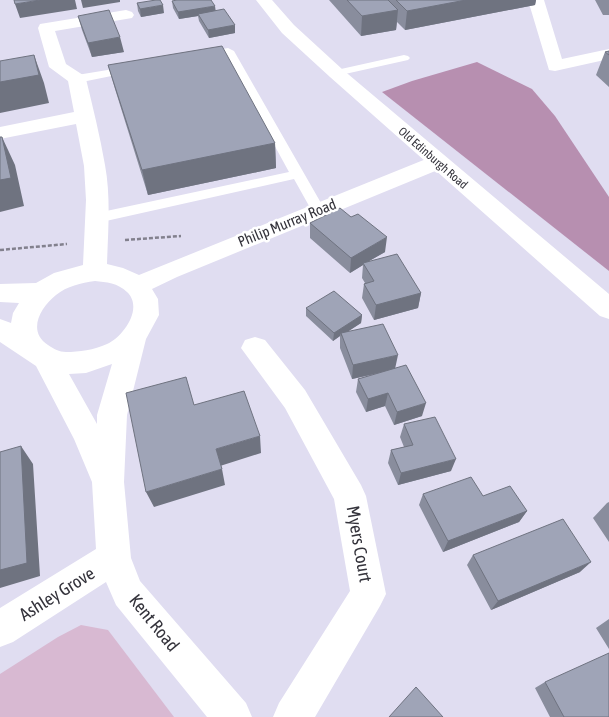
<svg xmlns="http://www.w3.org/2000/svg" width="609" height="717" viewBox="0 0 609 717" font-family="'Asap Condensed',sans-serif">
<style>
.green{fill:#d8b9d2}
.forest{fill:#b78fb0}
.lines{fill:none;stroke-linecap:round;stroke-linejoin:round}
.path{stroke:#82808d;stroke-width:2.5;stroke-dasharray:4 2;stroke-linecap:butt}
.lane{fill:#fff;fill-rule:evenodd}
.street{fill:#fff;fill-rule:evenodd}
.secondary{fill:#fff;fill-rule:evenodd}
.wall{fill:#898d9d}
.shaded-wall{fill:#6f7380}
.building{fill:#9fa4b7;stroke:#6f7380}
.labels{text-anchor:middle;stroke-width:5;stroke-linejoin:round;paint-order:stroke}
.far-street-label{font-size:12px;fill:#34333b;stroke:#fff}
.street-label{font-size:15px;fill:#34333b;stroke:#fff}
.near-street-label{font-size:18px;fill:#34333b;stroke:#fff}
</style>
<rect width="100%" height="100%" fill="#e0ddf1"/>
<path class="green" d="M81,625L108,630L174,717H0V674L58,637Z"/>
<path class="forest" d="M477,62L532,89L555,116L609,197V271L382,92L412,81Z"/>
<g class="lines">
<path class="path" d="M125,240L181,236
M0,250L67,244"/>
<path class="lane" d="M228,48L234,51L325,210L323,213H313L294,179L97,223L92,221L90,218L92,215L97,213L289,172L225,55L202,59L196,56L198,54Z
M404,55L408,56L410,58L408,60L336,76L330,73L332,71Z
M132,66L138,69L136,71L77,83L71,79L77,75Z"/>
<path class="street" d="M528,0H544L562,59L609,49V59L555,71L549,70Z
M126,10L132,12L134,15L132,18L55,31L66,64L83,75L86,79C93,108 100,136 105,165C111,197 108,232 107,264L123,268L139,275L431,157L438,156L445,157L449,162L445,167L177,277L152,289L158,299L159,315L146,339L127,415L124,482L131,558L140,581L246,703L252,717H207L116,605L106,582L13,642L0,647V608L96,549L92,482L74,439L36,366L0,342V319L11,323L13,313L19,303L0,302V284L36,283L54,273L83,265L86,200L84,166L76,124L0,139V127L74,112L68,81L49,67L38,28L40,24ZM95,281C106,282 118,283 127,292C144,308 123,337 107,344C94,350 79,352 66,352C59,352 54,349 48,345C27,331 40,308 56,295C67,286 81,283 95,281ZM112,364L97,415V424L69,374L86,373Z
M255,337L265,340L305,390L361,485L366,496L386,594L380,606L315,717H273L279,703L350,591L334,499L285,408L241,348L245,340Z"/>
<path class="secondary" d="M256,0H272L294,25L342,69L609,294V319L600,316L330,77L282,33Z"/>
</g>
<path class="wall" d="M329,0H536L535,5L405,30L397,22L396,30L361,36Z
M595,0H609V15H603Z
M172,1L215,11L235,33L209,38L199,21L198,16L179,19L173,8Z
M137,3L164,13L141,17L138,11Z
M78,16L124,52L92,57L82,30Z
M609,51V87L596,75L605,52Z
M108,65L275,143L276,168L148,195L115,89Z
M310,223L385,252L369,261L421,293L418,308L374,320L362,298L364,284L365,283L362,278L363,265L350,273L310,238Z
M306,308L362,315L361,323L347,332L395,368L422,416L394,425L385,406L366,412L356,392L358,379L376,374L352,379L340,348V336L333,341L306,316Z
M404,424L451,471L398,485L388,463L391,450L404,447L400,437Z
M423,494L483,496L527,511L519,522L443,552L419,505Z
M609,502V542L593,518L607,503Z
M473,555L580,572L491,610L467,565Z
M609,619V649L596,628Z
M545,682L609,717H550L535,688Z"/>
<path class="shaded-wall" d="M40,0H75L77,9L20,18L15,4Z
M81,0H120V2L83,8Z
M466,0H536L535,5L405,30L407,11Z
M163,5L164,13L141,17L140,9Z
M215,6L216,13L198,14V16L179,19L178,12Z
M398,10L396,30L361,36L362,16Z
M235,25V33L209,38L208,30Z
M120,37L124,52L92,57L88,43Z
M34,55L44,83L49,103L0,113V82Z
M2,137L15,165L24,206L0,212V180Z
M275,143L276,168L148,195L142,170Z
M387,237L385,252L364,264L363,263V265L350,273L351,258Z
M421,293L418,308L374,320L376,305Z
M362,315L361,323L341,336V333L340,336L333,341L334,333Z
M398,355L395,369L352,379L353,365Z
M388,393L385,406L366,412L368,399Z
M426,403L422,416L394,425L397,412Z
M260,436L261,453L220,466L216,449Z
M21,446L33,464L40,576L0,588V570Z
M456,459L451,471L398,485L401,473Z
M222,469L225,485L154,507L146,492Z
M527,511L519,522L443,552L448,541Z
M591,562L580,572L491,610L498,601Z"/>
<path class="building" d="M14,0H40L15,4Z
M156,0H160L163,5L140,9L137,3Z
M177,0H211L215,6L178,12L172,1Z
M347,0H388L398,10L362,16Z
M396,0H466L407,11Z
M224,9L235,25L208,30L198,14Z
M109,10L120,37L88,43L78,16Z
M222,46L275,143L142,170L108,65Z
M609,51V55L605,52Z
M34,55L39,75L0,82V61Z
M0,137H2L11,178L0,180Z
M340,208L351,217L358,214L387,237L351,258L310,223Z
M397,254L421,293L376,305L364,284L374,281L363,263Z
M334,291L362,315L334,333L306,308Z
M383,324L398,355L353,365L341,333Z
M406,365L426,403L397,412L388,393L368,399L358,379Z
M186,377L194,405L244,391L260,436L216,449L222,469L146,492L126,393Z
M435,417L456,459L401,473L391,450L413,445L404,424Z
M21,446L27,563L0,570V452Z
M471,477L483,496L510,486L527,511L448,541L423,494Z
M563,519L591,562L498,601L473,555Z
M609,653V717H564L545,682Z
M416,687L443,717H389Z"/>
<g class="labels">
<g class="far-street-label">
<text transform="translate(433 158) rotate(41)" y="4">Old Edinburgh Road</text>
</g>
<g class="street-label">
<text transform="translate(287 223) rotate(-22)" y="5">Philip Murray Road</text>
</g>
<g class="near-street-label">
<text transform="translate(359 544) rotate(80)" y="6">Myers Court</text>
<text transform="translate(57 594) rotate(-32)" y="6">Ashley Grove</text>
<text transform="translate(154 623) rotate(51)" y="6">Kent Road</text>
</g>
</g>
</svg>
